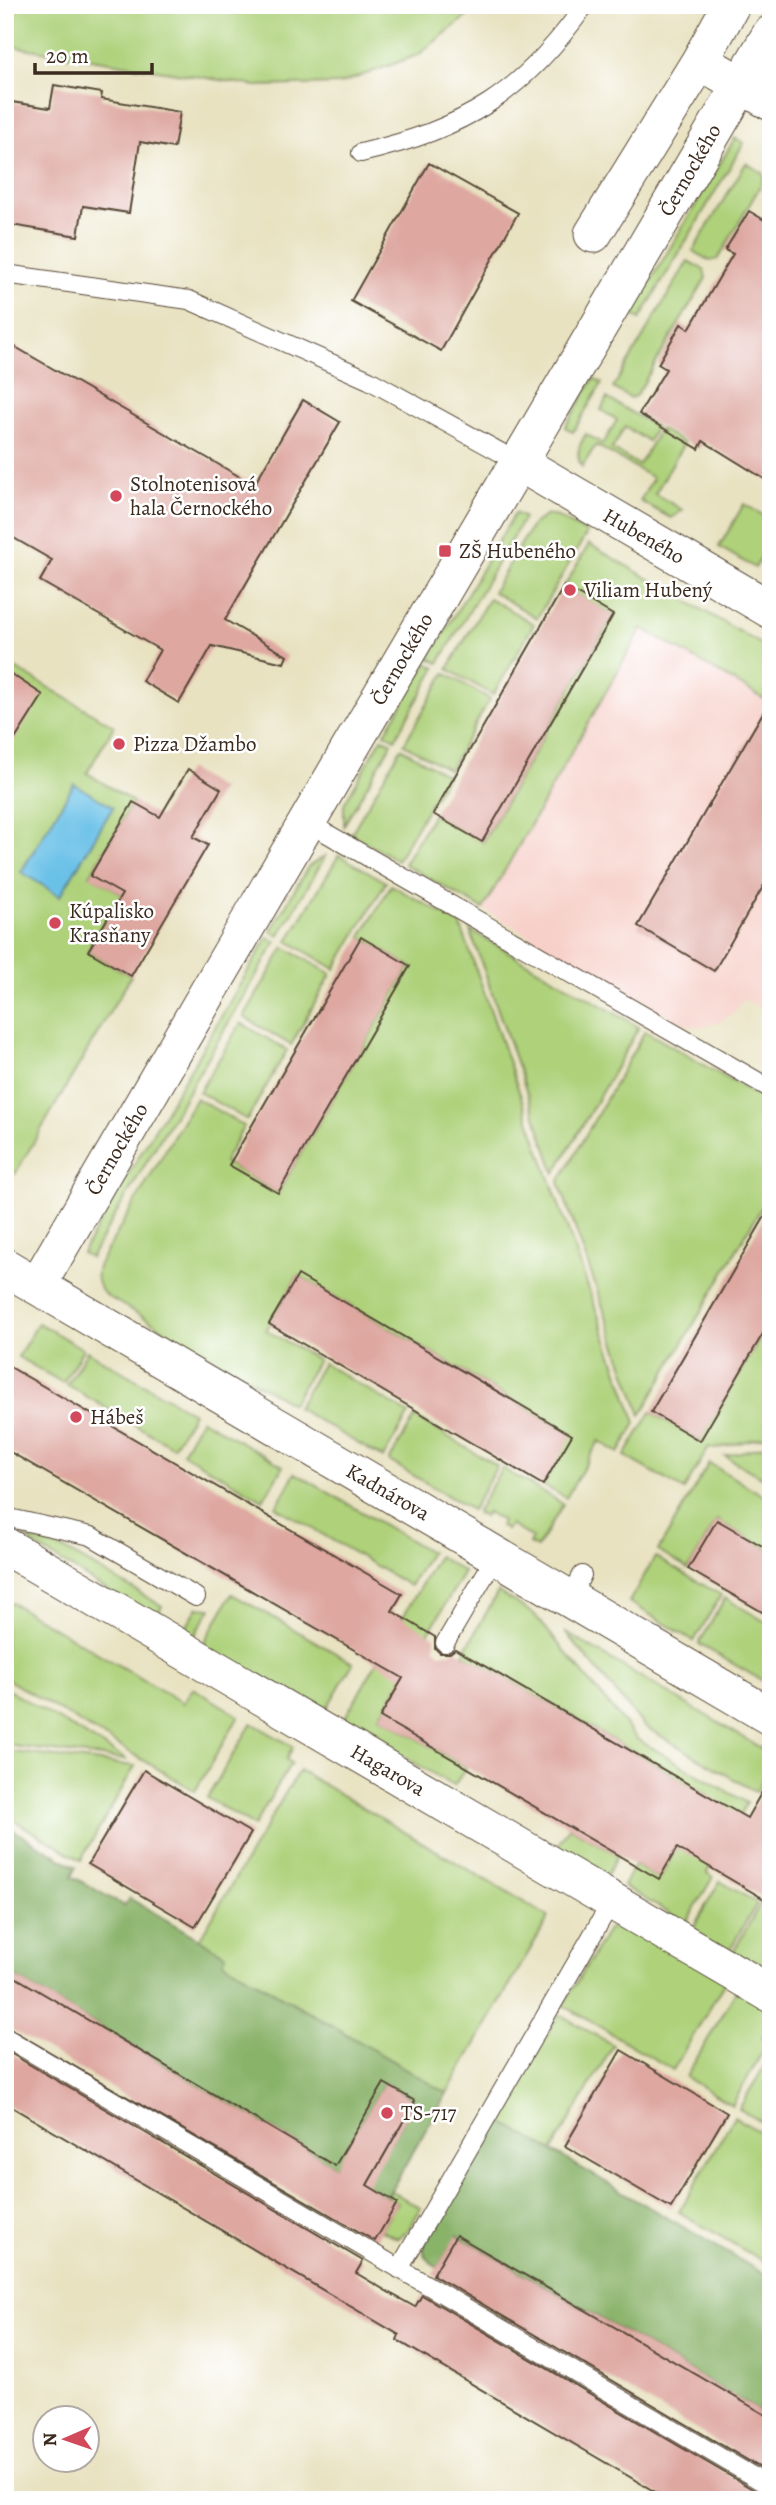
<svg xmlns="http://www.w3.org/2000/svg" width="776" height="2505" viewBox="0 0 776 2505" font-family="Alegreya,serif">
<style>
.built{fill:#f7d0c9}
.green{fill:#aed17a;stroke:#747e4c;stroke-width:2}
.forest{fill:#8ab36a;stroke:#626e44;stroke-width:2;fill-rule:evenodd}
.water{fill:#6bc1e8;stroke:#537683;stroke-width:2}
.building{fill:#dea7a0}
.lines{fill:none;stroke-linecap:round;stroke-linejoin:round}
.service-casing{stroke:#554636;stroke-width:20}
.minor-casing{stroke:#554636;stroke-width:39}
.service{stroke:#fff;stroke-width:18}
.minor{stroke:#fff;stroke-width:37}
.poi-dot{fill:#d1495b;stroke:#fff;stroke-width:2.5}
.labels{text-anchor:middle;stroke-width:5;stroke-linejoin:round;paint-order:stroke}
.street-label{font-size:21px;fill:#3b2a1e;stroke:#fff}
.poi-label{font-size:21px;fill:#3b2a1e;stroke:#fff;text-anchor:start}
</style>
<rect width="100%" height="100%" fill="#fff"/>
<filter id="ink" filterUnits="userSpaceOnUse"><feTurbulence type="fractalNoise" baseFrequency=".0143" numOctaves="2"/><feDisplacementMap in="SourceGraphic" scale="14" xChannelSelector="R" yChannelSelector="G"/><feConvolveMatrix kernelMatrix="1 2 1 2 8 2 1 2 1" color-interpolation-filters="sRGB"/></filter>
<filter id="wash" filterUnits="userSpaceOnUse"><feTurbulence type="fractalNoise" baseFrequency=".00686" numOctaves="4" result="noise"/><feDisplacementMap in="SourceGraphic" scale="28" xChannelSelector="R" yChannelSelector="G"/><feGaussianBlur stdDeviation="1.57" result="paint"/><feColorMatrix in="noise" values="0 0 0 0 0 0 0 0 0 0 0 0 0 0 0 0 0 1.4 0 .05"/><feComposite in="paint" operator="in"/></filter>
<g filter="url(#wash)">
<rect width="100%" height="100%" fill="#e8e2c1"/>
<path class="built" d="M642,628L771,704V1073L763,1060L761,1040L765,1023L770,1013L744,999L734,1012L721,1021L702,1027L683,1024L483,909Z"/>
<path class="green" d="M5,5H481L418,55L339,84L256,86L5,45Z
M735,138L744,143L640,319L631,314Z
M746,163L763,173V181L718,259L710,261L693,251Z
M688,261L704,270L706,278L636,396L630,398L613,388Z
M594,378L602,383L573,432L565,427Z
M607,398L656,427L648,441L625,427L612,449L639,465L660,429L684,443L655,494L683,510L671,518L640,501L653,478L596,445L582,467C575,455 579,445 586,434L603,444L617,420L601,410Z
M744,504L771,520V541L755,568L719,547Z
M515,513L524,518L439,663L429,658Z
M547,515L558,517L587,533L537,618L493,592L533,524Z
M589,544L771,650V699L769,702L642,628L483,909L404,864L433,814L483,842L613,615L564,587Z
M489,598L534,624L493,695L448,669Z
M5,662L114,726L87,773L133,802L90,875L122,894L88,951L131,976L15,1174L5,1169Z
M427,663L436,668L395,739L385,733Z
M445,673L490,699L449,770L404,744Z
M382,738L392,743L344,825V804Z
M401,748L447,775L397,860L351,834Z
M326,855L279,936L271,931L308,867Z
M339,855L386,882L335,969L288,941Z
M391,885L460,924L636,1423L619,1453L599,1441L566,1498L543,1485L571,1434L298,1275L266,1330L318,1360L292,1404L107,1296C96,1287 94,1277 99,1264L196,1098L244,1126L224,1162L278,1193L410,966L361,937Z
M470,930L639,1027L555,1173Z
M268,937L276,942L90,1258L82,1253Z
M284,947L331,974L291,1045L244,1017Z
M241,1023L287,1050L247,1120L199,1092Z
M645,1031L771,1104V1191L641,1415L559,1182Z
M771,1320V1435L714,1449L709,1447L684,1490L625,1456L651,1412L700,1441Z
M38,1323L83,1349L63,1383L18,1357Z
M87,1351L193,1413L173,1447L67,1385Z
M323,1363L409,1414L383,1458L297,1408Z
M415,1417L497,1466L472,1510L389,1461Z
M201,1419L283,1466L263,1500L182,1453Z
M771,1444V1483L725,1456Z
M709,1463L771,1500V1551L717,1520L688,1569L658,1551Z
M502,1468L563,1504L537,1548L529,1544L532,1538L510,1525L506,1530L500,1526L502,1521L487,1512L484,1517L476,1513Z
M295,1473L430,1552L410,1586L276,1507Z
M20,1536L65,1550L162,1606L159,1612L185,1628L198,1607L211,1608L190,1642Z
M438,1556L464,1572L380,1717L466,1767L454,1786L343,1721Z
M655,1557L721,1595L694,1641L629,1602Z
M498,1592L534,1614L637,1739L747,1803L707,1872L713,1877L686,1923L623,1886L634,1865L659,1879L708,1795L463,1654Z
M232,1594L353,1663L321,1718L201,1648Z
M725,1598L771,1625L770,1685L699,1644Z
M5,1599L183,1703L193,1688L239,1716L195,1791L5,1678Z
M565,1632L771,1754V1766L756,1792L644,1726Z
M5,1688L127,1760L5,1745Z
M252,1723L293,1747L286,1760L291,1763L254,1826L207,1798Z
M5,1751L135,1766L81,1860L5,1815Z
M299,1770L549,1917L447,2093L223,1962L226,1955L199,1940Z
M569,1827L618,1855L606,1876L557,1847Z
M720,1881L757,1903L727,1954L690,1933Z
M760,1904L771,1910V1980L731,1956Z
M627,1922L726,1980L673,2070L563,2005L608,1930Z
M738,1988L771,2007V2023L762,2038L768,2042L732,2105L686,2077Z
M559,2014L613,2045L552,2151L497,2119Z
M771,2055V2127L739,2109Z
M734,2117L771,2138V2266L679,2212Z
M391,2191L421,2208L407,2232L398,2238L381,2230L397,2203L387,2197Z"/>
<path class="forest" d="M5,1825L76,1867L72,1876L124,1906L129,1898L226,1955L223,1962L447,2093L387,2197L5,1971ZM384,2083L415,2101L390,2144L359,2126Z
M497,2119L771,2278V2418L457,2235L438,2267C428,2261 422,2257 424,2245Z"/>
<path class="water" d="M74,784L113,807L60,896L21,872Z"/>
<g id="blocks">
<path class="building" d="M54,85L102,93L101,99L180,112L174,148L140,142L129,213L83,206L78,236L5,224V101L50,108Z
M429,163L518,213L441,351L351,301Z
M749,211L771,224V483L703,441L699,449L639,414L666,369L658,364L681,324L689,329L733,254L725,250Z
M5,341L254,485L303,400L340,422L225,620L287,656L284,663L212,646L179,703L142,681L160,650L40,581L52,560L5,533Z
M564,586L613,615L482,842L433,814Z
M5,670L43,695L5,755Z
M771,699V873L714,971L638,926Z
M188,769L221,789L193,837L208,845L131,976L88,951L122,894L90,876L133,802L160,817Z
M361,937L410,966L278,1193L229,1165Z
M771,1206V1320L700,1441L651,1412Z
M298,1275L572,1435L543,1485L269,1324Z
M5,1364L402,1594L392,1611L435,1637V1648L440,1653H450L455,1649L747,1818L771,1776V1903L677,1848L659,1879L380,1717L403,1678L5,1449Z
M717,1520L771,1551V1617L688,1569Z
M144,1770L251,1833L195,1927L88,1864Z
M5,1971L335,2166L384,2083L415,2101L367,2185L397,2203L375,2241L5,2026Z
M5,2050L363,2261L356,2273L388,2292L415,2307L422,2295L771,2500H669L596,2457L397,2340L399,2335L372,2319L5,2103Z
M621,2050L727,2113L671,2208L565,2146Z
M456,2235L771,2418V2474L433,2275Z"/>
</g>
</g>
<g filter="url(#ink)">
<use href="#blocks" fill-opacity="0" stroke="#554636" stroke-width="2"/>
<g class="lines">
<g class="service-casing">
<path id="service" d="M361,153C466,128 522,94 585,5
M5,274L189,300L369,380L518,462
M307,822L771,1089
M5,1517L91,1536L196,1597
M570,1599L582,1575
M445,1643L496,1556
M5,2037L771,2487
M399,2269L612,1901"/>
</g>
<g class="minor-casing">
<path id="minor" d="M700,61L731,5
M593,234L700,61L771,102
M518,462L771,610
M5,1267L771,1717
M37,1286L352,745L771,34
M5,1546L771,1994"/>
</g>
<use href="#service" class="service"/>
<use href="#minor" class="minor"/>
</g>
</g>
<g class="poi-dot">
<circle cx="116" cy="496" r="7"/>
<rect x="438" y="544" width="14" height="14" rx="3.5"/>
<circle cx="570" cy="590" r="7"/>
<circle cx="119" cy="744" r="7"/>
<circle cx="55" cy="923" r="7"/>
<circle cx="76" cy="1417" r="7"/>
<circle cx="387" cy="2113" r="7"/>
</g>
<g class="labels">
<g class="street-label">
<text transform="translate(690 170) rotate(-60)" y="7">Černockého</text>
<text transform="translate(644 536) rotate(30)" y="7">Hubeného</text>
<text transform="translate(402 659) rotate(-60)" y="7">Černockého</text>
<text transform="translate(117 1149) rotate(-60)" y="7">Černockého</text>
<text transform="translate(388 1492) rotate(30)" y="7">Kadnárova</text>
<text transform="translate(388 1770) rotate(30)" y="7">Hagarova</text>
</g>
<g class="poi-label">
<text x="130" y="491">Stolnotenisová<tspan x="130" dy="24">hala Černockého</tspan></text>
<text x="459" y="558">ZŠ Hubeného</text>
<text x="584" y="597">Viliam Hubený</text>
<text x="133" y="751">Pizza Džambo</text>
<text x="69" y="918">Kúpalisko<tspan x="69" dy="24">Krasňany</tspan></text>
<text x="90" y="1424">Hábeš</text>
<text x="401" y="2120">TS-717</text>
</g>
</g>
<rect width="776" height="2505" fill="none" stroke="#fff" stroke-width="28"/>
<g transform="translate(66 2439) rotate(268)"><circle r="33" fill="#ffffff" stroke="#b1aaa5" stroke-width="2"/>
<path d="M0-5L12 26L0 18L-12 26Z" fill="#d1495b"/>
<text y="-10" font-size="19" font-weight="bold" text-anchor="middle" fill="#3b2a1e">N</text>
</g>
<path d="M35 63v10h117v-10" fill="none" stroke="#3b2a1e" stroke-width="3.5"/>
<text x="46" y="63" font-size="21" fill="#3b2a1e" stroke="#ffffff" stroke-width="5" paint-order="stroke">20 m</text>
</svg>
